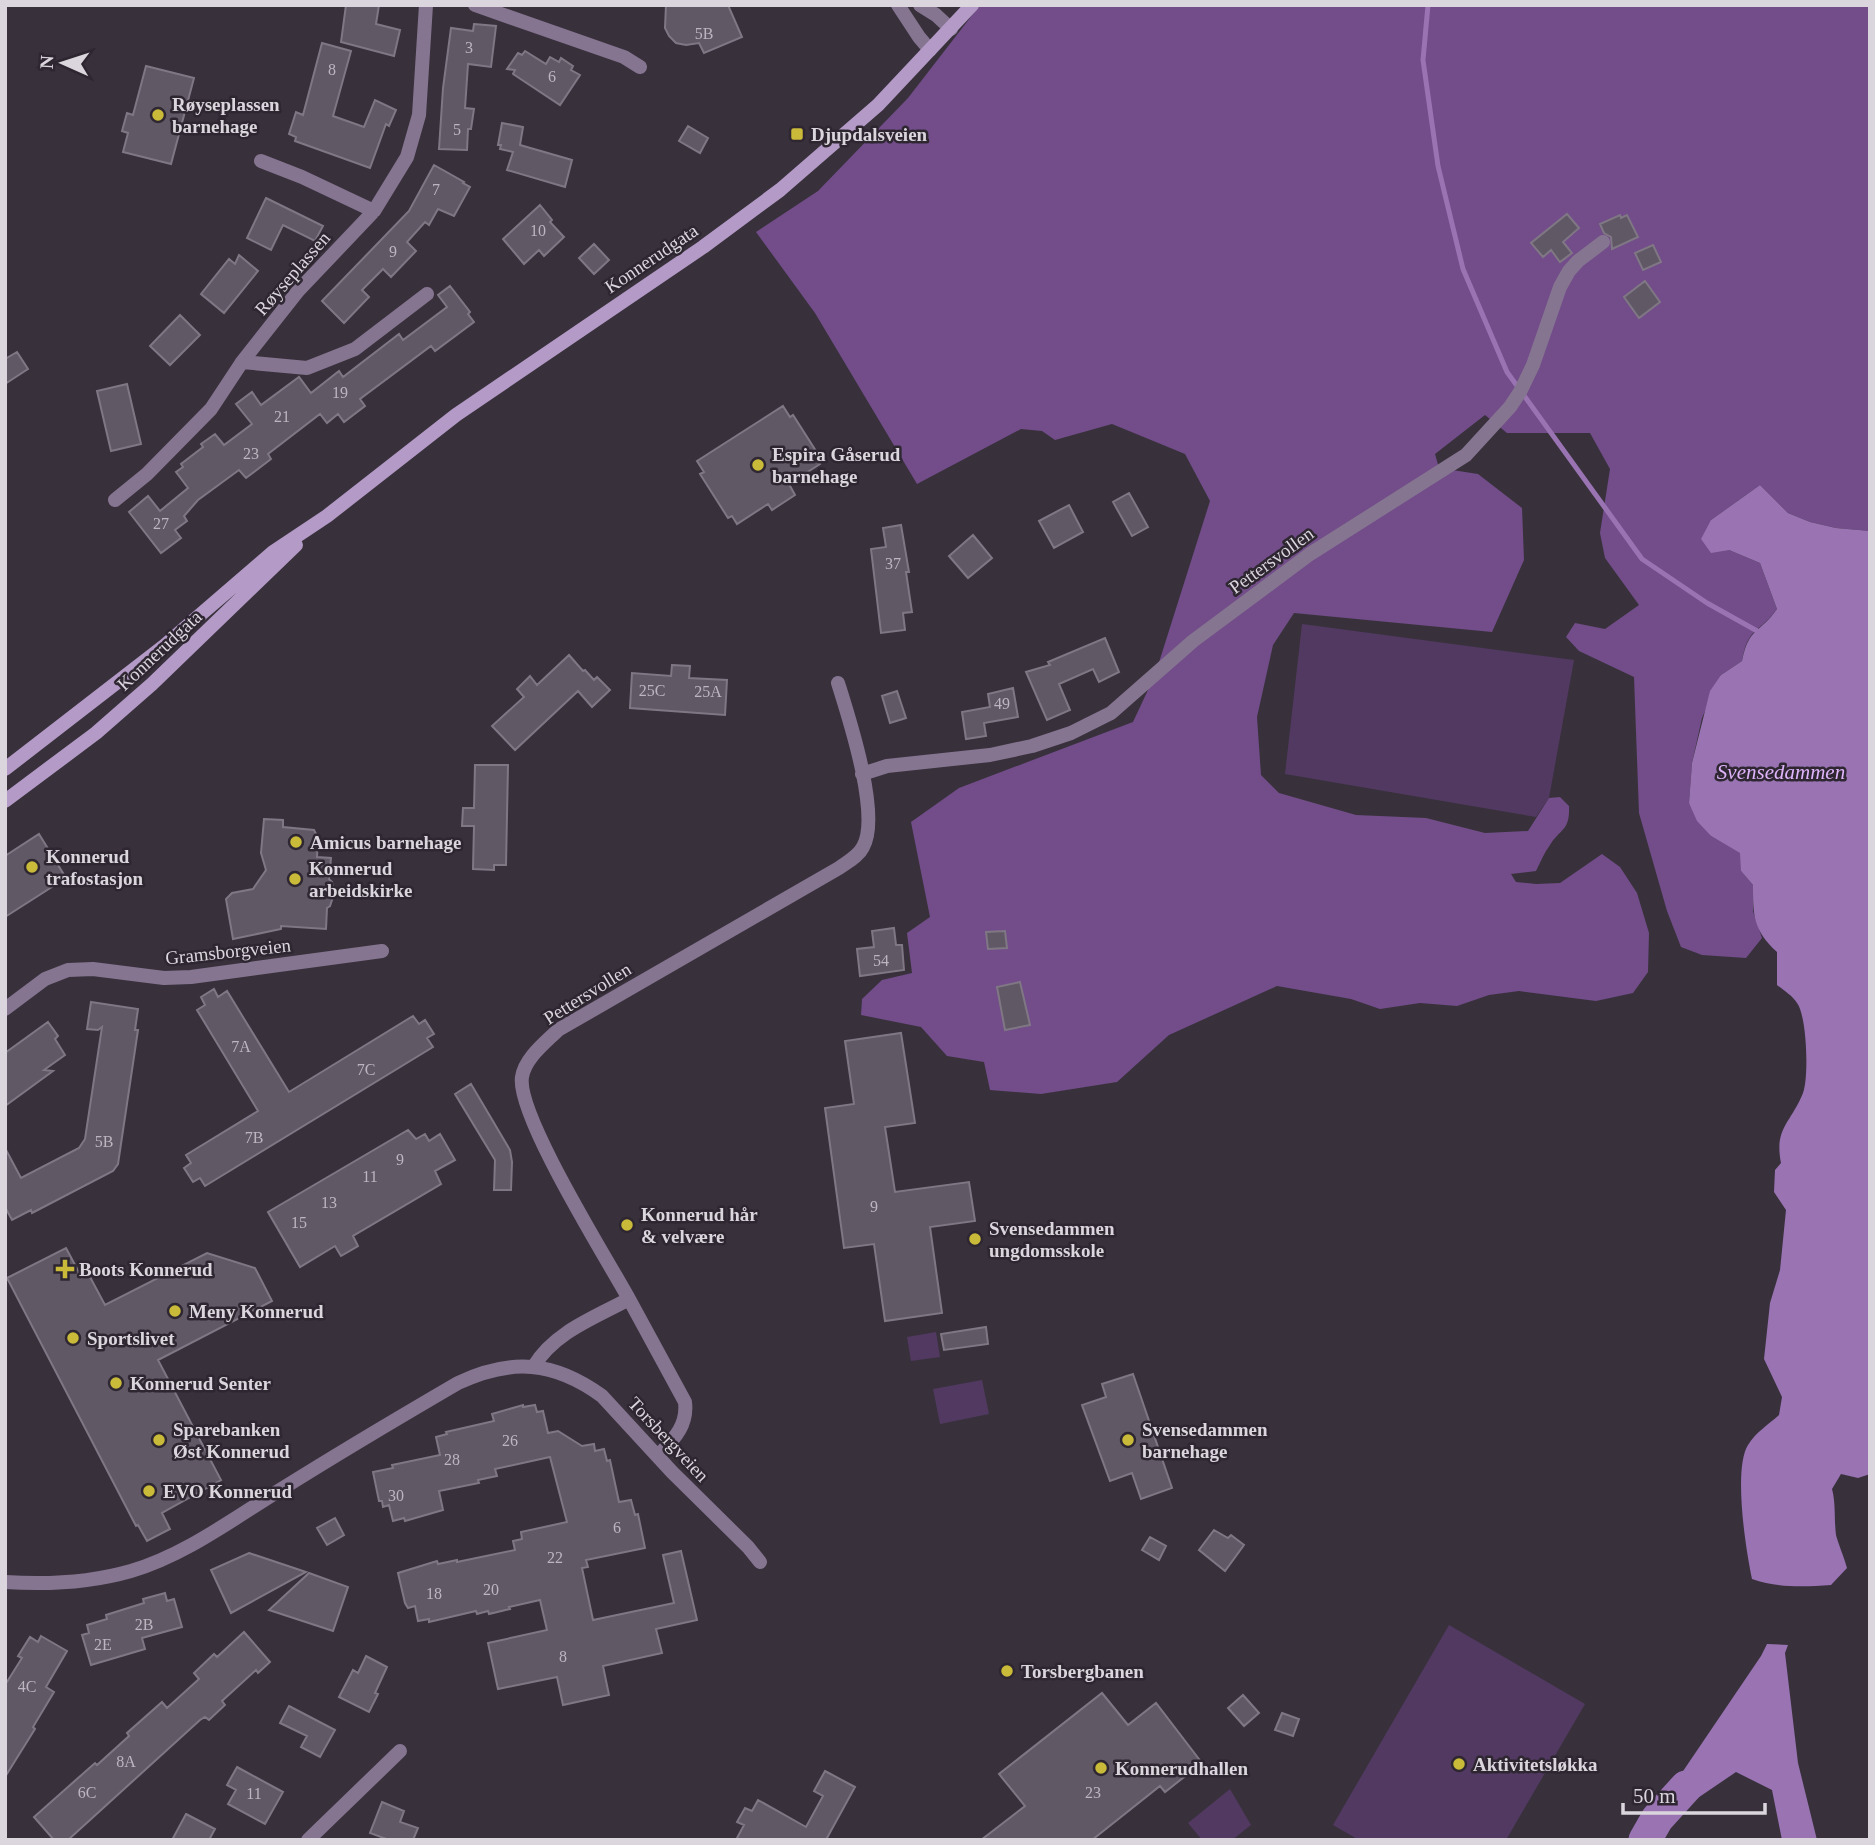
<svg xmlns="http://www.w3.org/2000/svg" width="1875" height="1845" viewBox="0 0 1875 1845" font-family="'Times New Roman',serif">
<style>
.green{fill:#523961}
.forest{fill:#724d89}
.water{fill:#9973b2}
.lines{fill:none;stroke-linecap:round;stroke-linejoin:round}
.stream{stroke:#9973b2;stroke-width:5}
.river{stroke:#9973b2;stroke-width:33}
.building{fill:#605865;stroke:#7f7784;stroke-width:2}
.minor{stroke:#867591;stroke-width:14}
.tertiary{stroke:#867591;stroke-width:14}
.secondary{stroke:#b49ac6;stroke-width:14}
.poi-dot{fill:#caba39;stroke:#2e2732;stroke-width:2.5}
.labels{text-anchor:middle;stroke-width:5;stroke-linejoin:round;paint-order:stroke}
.number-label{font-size:16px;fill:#bcb6c0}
.poi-label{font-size:19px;font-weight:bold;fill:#dbd6de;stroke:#2e2732;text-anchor:start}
.street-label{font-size:19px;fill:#dbd6de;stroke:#2e2732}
.water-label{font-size:21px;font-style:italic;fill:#deb4fa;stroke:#2e2732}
</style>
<rect width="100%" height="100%" fill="#38313c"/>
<path class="green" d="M1302,624L1574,660L1549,798L1536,817L1285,774Z
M936,1332L940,1357L911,1361L907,1337Z
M982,1380L989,1414L940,1424L933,1389Z
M1449,1625L1585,1704L1506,1840H1359L1333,1825Z
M1230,1789L1251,1825L1232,1840H1202L1188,1823Z"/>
<path class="forest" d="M980,5H1870V531L1836,528L1810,522L1788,513L1760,485L1711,520L1729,550L1760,563L1777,609C1759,634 1748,626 1742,661L1721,675L1702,718L1692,763L1689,803L1711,836L1741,853V871L1753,885V911L1762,938L1746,958L1702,955L1681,947L1667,911L1639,813L1634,677L1579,651L1566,637L1575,623L1605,629L1639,605L1605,558L1600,533L1610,469L1590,433H1507L1485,415L1435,454L1439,468L1478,474L1522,508L1524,560L1492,632L1294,613L1273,645L1257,717L1261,775L1279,793L1356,815L1426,818L1485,833L1528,831L1549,798L1560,797L1569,806C1570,831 1561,828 1550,845C1544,853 1540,863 1536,871L1511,874L1516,882L1536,884L1560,883L1602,854L1620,867L1637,893L1649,933L1648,972L1633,993L1596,1001L1519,991L1489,995L1457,1006L1420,1003L1380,1009L1351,999L1277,986L1169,1035L1117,1082L1041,1094L990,1090L984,1062L947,1056L921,1027L861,1015L862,999L882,980L912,973L907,933L930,917L911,822L959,788L1133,722L1155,675L1210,501L1185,454L1112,424L1055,440L1042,431L1021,429L917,484L815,313L756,232L818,191L908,98Z"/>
<path class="water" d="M1760,485L1788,513L1810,522L1836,528L1870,531V1474L1858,1478L1841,1474L1832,1489C1836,1504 1834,1519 1836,1535C1838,1543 1844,1557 1847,1568L1831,1585C1804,1587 1778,1588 1752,1579C1746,1551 1733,1469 1748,1445C1755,1433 1769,1424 1779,1415L1782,1397L1764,1359L1770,1303L1780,1270L1786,1210L1774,1192L1775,1170L1781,1163C1774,1128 1791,1123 1803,1093C1809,1078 1807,1016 1797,1003C1793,996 1783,990 1777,985V952C1753,930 1753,915 1753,885L1741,871L1740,853L1711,836L1697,821L1689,803L1692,763L1710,691L1721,675L1742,661C1749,626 1760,634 1777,609L1760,563L1729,550L1711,553L1701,539L1711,520Z
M1767,1644L1788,1645L1785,1653L1798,1763L1817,1840H1782L1772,1790L1736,1772L1661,1823L1654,1814L1761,1656Z"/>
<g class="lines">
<path class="stream" d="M1428,5L1423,60L1438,166L1463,269L1507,372L1642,559L1707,603L1759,632"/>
<path class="river" d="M1645,1840L1657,1819L1686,1787"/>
</g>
<path class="building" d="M346,5H379L376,24L400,30L394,56L341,42Z
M666,5H728L742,37L704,53L699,43L686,45L676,43L669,36L665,28Z
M474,24L496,26L491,67L468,64L465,108L474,109L471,129H468L467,150L439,149L443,88L451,28L473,31Z
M322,43L351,51L333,116L364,127L375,100L396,110L389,126L386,124L370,168L295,141L296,137L289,134L296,112L303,115Z
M525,51L546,64L550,57L559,62L561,58L573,66L571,70L580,75L560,105L513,74L515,70L507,69L518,53L522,55Z
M146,66L194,78L171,164L123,152L128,133L122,131L127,113L133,115Z
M502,123L523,127L520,145L572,160L565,187L507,170L513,152L500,149L501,145H498Z
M688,126L708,138L700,153L679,141Z
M434,165L464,182L463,183L470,187L454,216L438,209L429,225L425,222L407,242L416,251L391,277L383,269L362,290L369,297L344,323L322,301L409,211Z
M266,198L323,226L315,241L283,225L271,250L247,238Z
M540,205L552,220L550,222L564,237L544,256L539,250L524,264L503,239Z
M1567,214L1579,228L1563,242L1572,253L1560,262L1551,250L1543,257L1531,243Z
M1620,215L1621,218L1627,215L1638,237L1612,249L1611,237L1604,233L1600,224Z
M594,244L609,260L594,274L579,258Z
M1653,245L1661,262L1643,270L1635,253Z
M239,255L258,271L224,313L201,294L229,259L235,264Z
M1645,281L1660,302L1639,318L1624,297Z
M450,286L470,312L468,314L474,322L435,351L431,346L360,399L365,406L344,422L338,414L327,423L320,414L268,454L271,459L246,478L239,470L198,500L184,516L187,521L175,530L181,538L161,553L129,512L148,496L160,511L188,488L176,472L183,467L181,464L203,447L201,444L215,434L224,445L252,424L236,404L252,392L261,405L299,377L311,393L339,371L343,377L399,334L403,340L447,307L438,295Z
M180,315L200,335L170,365L150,346Z
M17,352L28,369L5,384V359Z
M127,384L141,444L111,451L97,391Z
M783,406L790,417L793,415L816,451L813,453L820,464L789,484L795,495L772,510L768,504L737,524L732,516L728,518L700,474L704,472L697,461Z
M1129,493L1148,527L1132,536L1113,502Z
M1069,505L1083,532L1054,548L1039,521Z
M901,525L909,572H906L912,612L903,613L905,630L881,633L871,549L886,547L883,528Z
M973,535L992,558L968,578L949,556Z
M1105,638L1119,672L1099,682L1093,669L1059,684L1070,710L1047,720L1026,672L1050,665L1048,662Z
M569,655L583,671L585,670L594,680L597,677L610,690L592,707L578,691L515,750L492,726L524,697L517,689L530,676L537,685Z
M672,665L690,666L689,678L727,680L725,715L630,708L632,673L671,676Z
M1013,688L1018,717L984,723L986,736L966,739L962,712L990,707L988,694Z
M897,691L906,718L890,723L882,696Z
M475,765H508L506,865H494V870L473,869L474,826H462L463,808H474Z
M264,819L283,820V827L314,830L318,838L317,857L331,858L329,879L332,882L334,894L330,906L327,908L326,929L281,926V929L233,939L226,899L232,893L253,889L266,870L261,853Z
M39,834L66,878L5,917V856Z
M894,928L896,945H902L904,970L860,976L857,949L874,947L872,931Z
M1005,931L1007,948L988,949L986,932Z
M1020,982L1030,1025L1005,1030L997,987Z
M214,989L218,997L227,991L289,1092L413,1016L419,1024L425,1020L434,1034L427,1038L433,1047L205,1186L200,1178L193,1182L184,1168L191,1163L186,1155L258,1111L197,1010L205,1005L201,997Z
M91,1002L138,1009L135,1030H138L118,1164L113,1171L32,1213L31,1210L12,1220L5,1207V1148L21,1178L79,1148L85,1139L102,1027L98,1030L87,1029Z
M48,1022L58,1036L55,1039L65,1055L44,1070L53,1071L5,1106V1053Z
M901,1033L915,1123L885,1127L895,1192L969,1182L975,1221L930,1227L942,1313L885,1321L874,1244L844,1248L825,1108L854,1104L845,1041Z
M471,1084L510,1150L512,1162L511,1190H494L495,1160L455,1094Z
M408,1130L416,1139L425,1134L429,1141L440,1134L455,1160L435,1171L441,1184L353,1236L358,1246L341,1256L335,1246L300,1267L268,1212Z
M66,1248L82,1278L89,1275L105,1305L207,1253L255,1268L272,1301L158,1360L221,1480L162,1513L170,1529L147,1541L138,1525L136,1526L7,1278Z
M986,1327L988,1344L944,1350L941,1334Z
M1133,1374L1172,1488L1141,1499L1132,1473L1110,1481L1082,1405L1106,1397L1102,1384Z
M523,1405V1407L535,1405L537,1412L543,1411L548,1433L558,1431L582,1446L594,1444L595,1451L604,1449L607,1461L610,1460L619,1502L631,1500L635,1515L638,1514L645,1548L586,1560L588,1567L582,1568L593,1620L674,1603L663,1555L681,1551L697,1620L656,1629L662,1653L603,1666L609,1695L563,1705L557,1677L498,1689L488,1643L547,1630L540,1600L509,1607L510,1609L489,1614L488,1611L477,1614L476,1611L429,1622V1619L418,1621L415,1606L408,1608L405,1603L398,1573L437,1561L438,1564L457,1560V1562L515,1550L513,1541L522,1539L521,1532L567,1522L550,1457L495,1469L497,1476L478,1480L479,1483L439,1491L443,1510L405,1521L404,1518L393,1521L389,1505L383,1507L382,1501H379L373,1472L393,1468L392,1465L440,1455L436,1437L447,1434L446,1432L494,1421L492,1414Z
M335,1518L344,1535L327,1545L317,1528Z
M1214,1530L1228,1538L1231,1535L1244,1545L1225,1571L1199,1550Z
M1150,1537L1166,1546L1159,1560L1142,1550Z
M249,1553L306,1572L231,1613L211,1570Z
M309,1573L348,1587L333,1631L269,1610Z
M165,1593L167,1601L174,1599L182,1627L142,1638L145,1649L91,1665L82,1635L89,1633L87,1625L107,1619L106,1615L144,1603L143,1599Z
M244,1632L270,1662L258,1673L256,1670L222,1701L225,1705L209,1720L205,1717L200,1720L68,1840H54L34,1817L95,1763L97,1765L129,1736L127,1733L162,1702L167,1708L199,1679L194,1673L214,1654L217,1657Z
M41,1636L67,1651L46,1687L54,1692L33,1727L35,1729L5,1777V1685L22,1658L18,1656L30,1637L38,1642Z
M366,1656L387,1667L375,1693L378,1694L369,1712L339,1697L353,1670L358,1673Z
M1102,1693L1128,1725L1156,1703L1202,1763L1165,1792L1160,1786L1092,1840H981L1025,1806L999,1774Z
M1243,1695L1259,1713L1244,1726L1228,1708Z
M289,1706L335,1730L320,1757L301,1747L307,1736L280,1723Z
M1282,1713L1299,1719L1293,1736L1275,1730Z
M237,1767L283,1792L265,1824L228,1804L236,1790L227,1785Z
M825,1771L855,1787L827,1838L830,1840H736L744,1825L737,1822L745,1808L752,1811L758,1800L806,1827L823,1796L814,1791Z
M382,1802L404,1811L400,1822L418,1828L413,1840H389L370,1833Z
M186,1814L215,1829L209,1840H172Z"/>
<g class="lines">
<path class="minor" d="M475,5L624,57L640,67
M261,161L302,177L374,211
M242,362L307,368L355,349L427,294
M115,500L147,474L211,409L242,362L298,291L374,211L407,157L419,115L426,5
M862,774L887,766L990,755L1032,746L1071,733L1111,713L1193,641L1310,554L1466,455L1510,407L1520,392L1533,365L1560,287L1569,271L1578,261L1603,242
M5,1009L45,979L68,970L93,969L164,978L191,977L382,951
M629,1299L685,1402C688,1426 673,1440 658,1456
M534,1366C554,1332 596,1317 629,1299C607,1259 516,1114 522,1077C525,1058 545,1043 558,1030L839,868C847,862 858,857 863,847C881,816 849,718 838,683
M5,1582C49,1585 89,1583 131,1571C185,1555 233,1519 280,1490C339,1453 398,1418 458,1383C511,1358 554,1361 602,1396L672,1472L748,1547L760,1562
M308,1840L400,1751"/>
<path class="tertiary" d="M898,5L919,37L930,50
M920,5L936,15L951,29"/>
<path class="secondary" d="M5,769L164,646L273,552L327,516L456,415L703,247L780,190L878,105L972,5
M5,801L96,733L152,684L296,545"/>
</g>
<g class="poi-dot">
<circle cx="158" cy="115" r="7"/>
<rect x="790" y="127" width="14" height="14" rx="3.5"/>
<circle cx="758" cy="465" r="7"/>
<circle cx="296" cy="842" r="7"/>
<circle cx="32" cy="867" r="7"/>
<circle cx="295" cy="879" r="7"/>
<circle cx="627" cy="1225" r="7"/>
<circle cx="975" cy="1239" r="7"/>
<path d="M61.5 1258.5h7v7h7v7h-7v7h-7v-7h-7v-7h7z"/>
<circle cx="175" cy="1311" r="7"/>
<circle cx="73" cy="1338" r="7"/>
<circle cx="116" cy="1383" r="7"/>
<circle cx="159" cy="1440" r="7"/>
<circle cx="1128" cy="1440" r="7"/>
<circle cx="149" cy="1491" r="7"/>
<circle cx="1007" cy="1671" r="7"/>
<circle cx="1459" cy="1764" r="7"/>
<circle cx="1101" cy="1768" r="7"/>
</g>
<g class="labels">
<g class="number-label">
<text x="704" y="39">5B</text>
<text x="469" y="53">3</text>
<text x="332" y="75">8</text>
<text x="552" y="82">6</text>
<text x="457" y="135">5</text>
<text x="436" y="195">7</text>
<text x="538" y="236">10</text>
<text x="393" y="257">9</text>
<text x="340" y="398">19</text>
<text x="282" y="422">21</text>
<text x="251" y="459">23</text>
<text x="161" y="529">27</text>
<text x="893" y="569">37</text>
<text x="652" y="696">25C</text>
<text x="708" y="697">25A</text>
<text x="1002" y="709">49</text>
<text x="881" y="966">54</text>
<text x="241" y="1052">7A</text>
<text x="366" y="1075">7C</text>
<text x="254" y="1143">7B</text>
<text x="104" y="1147">5B</text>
<text x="400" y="1165">9</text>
<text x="370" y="1182">11</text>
<text x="329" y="1208">13</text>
<text x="874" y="1212">9</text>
<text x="299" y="1228">15</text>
<text x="510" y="1446">26</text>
<text x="452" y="1465">28</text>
<text x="396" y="1501">30</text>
<text x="617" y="1533">6</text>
<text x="555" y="1563">22</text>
<text x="491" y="1595">20</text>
<text x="434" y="1599">18</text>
<text x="144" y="1630">2B</text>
<text x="103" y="1650">2E</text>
<text x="563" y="1662">8</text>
<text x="27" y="1692">4C</text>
<text x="126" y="1767">8A</text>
<text x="87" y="1798">6C</text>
<text x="1093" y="1798">23</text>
<text x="254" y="1799">11</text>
</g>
<g class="poi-label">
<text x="172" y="111">Røyseplassen<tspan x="172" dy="22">barnehage</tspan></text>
<text x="811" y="141">Djupdalsveien</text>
<text x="772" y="461">Espira Gåserud<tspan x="772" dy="22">barnehage</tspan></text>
<text x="310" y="849">Amicus barnehage</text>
<text x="46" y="863">Konnerud<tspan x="46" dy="22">trafostasjon</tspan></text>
<text x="309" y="875">Konnerud<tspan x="309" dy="22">arbeidskirke</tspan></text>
<text x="641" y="1221">Konnerud hår<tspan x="641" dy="22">&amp; velvære</tspan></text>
<text x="989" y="1235">Svensedammen<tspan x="989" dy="22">ungdomsskole</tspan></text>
<text x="79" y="1276">Boots Konnerud</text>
<text x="189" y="1318">Meny Konnerud</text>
<text x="87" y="1345">Sportslivet</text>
<text x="130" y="1390">Konnerud Senter</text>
<text x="173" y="1436">Sparebanken<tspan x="173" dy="22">Øst Konnerud</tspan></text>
<text x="1142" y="1436">Svensedammen<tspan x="1142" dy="22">barnehage</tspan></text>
<text x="163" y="1498">EVO Konnerud</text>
<text x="1021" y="1678">Torsbergbanen</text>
<text x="1473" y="1771">Aktivitetsløkka</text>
<text x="1115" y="1775">Konnerudhallen</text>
</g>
<g class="street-label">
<text transform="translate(651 258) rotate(-34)" y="7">Konnerudgata</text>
<text transform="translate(292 273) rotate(-49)" y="7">Røyseplassen</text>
<text transform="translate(1271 560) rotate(-36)" y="7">Pettersvollen</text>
<text transform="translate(159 650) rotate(-43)" y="7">Konnerudgata</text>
<text transform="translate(228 951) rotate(-6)" y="7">Gramsborgveien</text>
<text transform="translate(587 993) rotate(-32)" y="7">Pettersvollen</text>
<text transform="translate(669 1439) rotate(47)" y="7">Torsbergveien</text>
</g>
<g class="water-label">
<text x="1781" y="779">Svensedammen</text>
</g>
</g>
<rect width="1875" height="1845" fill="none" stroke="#dbd6de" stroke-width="14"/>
<g transform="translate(63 63) rotate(273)" stroke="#2e2732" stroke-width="5" paint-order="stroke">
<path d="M0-5L12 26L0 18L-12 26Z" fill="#dbd6de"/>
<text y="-10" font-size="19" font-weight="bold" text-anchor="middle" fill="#dbd6de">N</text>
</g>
<path d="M1623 1803v10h142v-10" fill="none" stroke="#dbd6de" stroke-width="3.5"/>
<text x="1633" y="1803" font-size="21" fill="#dbd6de" stroke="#2e2732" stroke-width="5" paint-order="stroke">50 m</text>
</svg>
